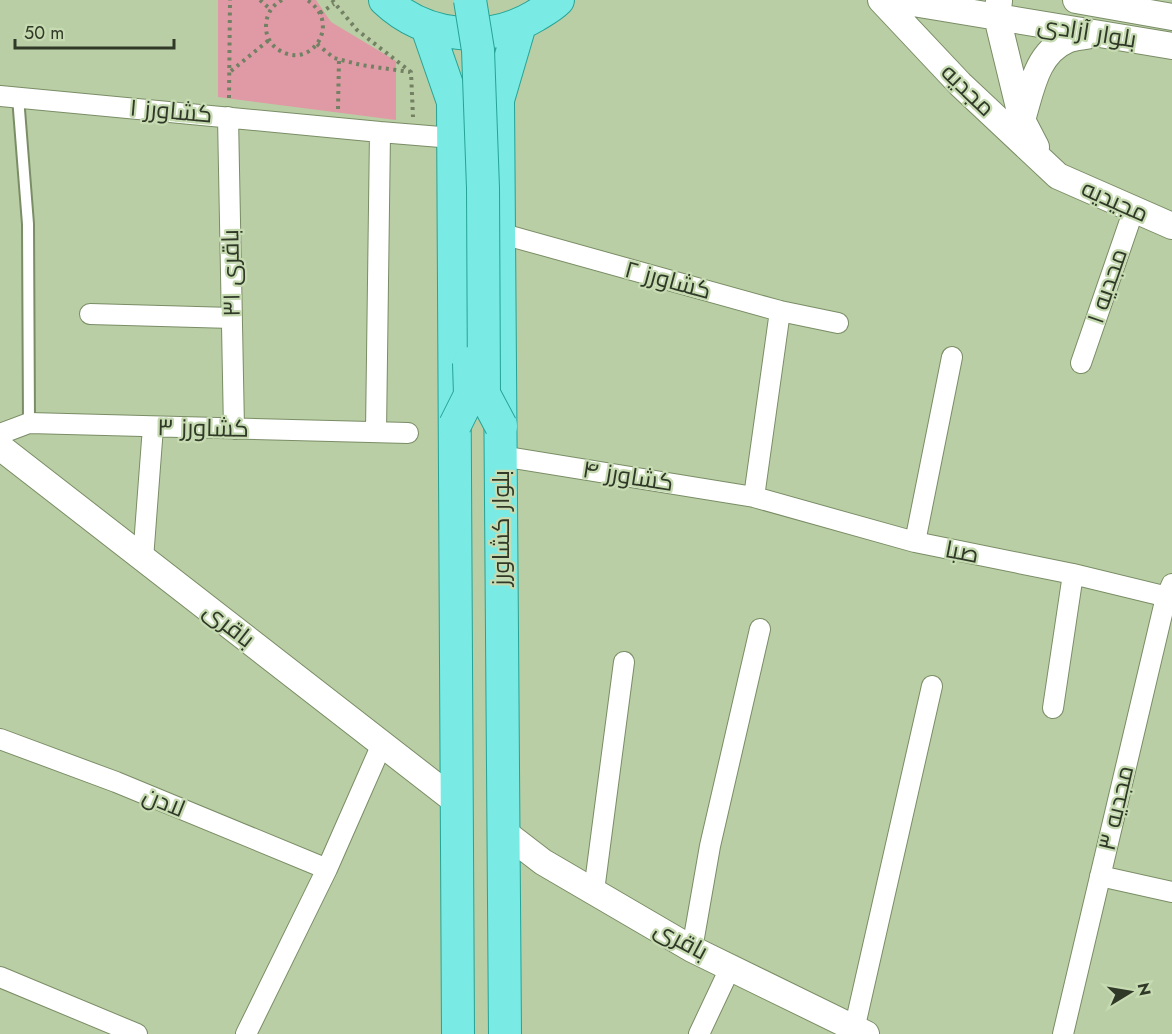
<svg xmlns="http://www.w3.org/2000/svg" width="1172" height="1034" viewBox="0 0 1172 1034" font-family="Jost,Cairo,sans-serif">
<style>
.green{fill:#df9aa5}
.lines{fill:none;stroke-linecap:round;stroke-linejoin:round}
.service-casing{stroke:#7a8d66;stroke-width:14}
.minor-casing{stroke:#7a8d66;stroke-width:22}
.tertiary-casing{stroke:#7a8d66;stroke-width:28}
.primary-casing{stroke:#26a396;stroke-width:34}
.path{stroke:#728063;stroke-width:4;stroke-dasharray:3 4.5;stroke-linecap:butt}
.service{stroke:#fff;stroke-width:10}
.minor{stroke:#fff;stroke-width:20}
.tertiary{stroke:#fff;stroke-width:26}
.primary{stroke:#79eae4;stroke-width:32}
.primary-bridge-casing{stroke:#26a396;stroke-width:34;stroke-linecap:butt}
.primary-bridge{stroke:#79eae4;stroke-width:32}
.labels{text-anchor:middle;stroke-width:4.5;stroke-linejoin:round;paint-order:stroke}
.street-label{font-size:24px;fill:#303827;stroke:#c6dbb1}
</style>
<rect width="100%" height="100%" fill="#b9cea4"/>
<path class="green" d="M218,0H316L331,22L396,61V120L218,97Z"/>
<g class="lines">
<g class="service-casing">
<path id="service" d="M18,97L28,224L29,423"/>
</g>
<g class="minor-casing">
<path id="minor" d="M0,96L380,132L376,432
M228,117L234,429
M380,132L453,138
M499,233L780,311L838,323
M90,314L232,318
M1081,363L1134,209
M0,434L29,423L408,433
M501,456L754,497L915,542L1073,574L1172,598
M754,497L780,311
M915,542L952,357
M143,559L153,427
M1053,708L1073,574
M0,739L116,782L327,869
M1100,876L1172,892
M594,891L624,662
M692,949L710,846L760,629
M0,977L137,1034
M854,1030L932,686
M246,1034L327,869L382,744
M699,1034L731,966
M1063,1034L1166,597L1172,584"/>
</g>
<g class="tertiary-casing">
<path id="tertiary" d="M881,0L960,84L1058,176L1172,226
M895,0L1172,46
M1076,0L1172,17
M999,1L997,17L1022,120L1036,147
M1022,120C1031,91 1036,53 1067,40C1074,37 1083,37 1091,35
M0,447L458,803
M504,832L543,862L692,949L866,1034"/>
</g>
<g class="primary-casing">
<path id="primary" d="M385,0C425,38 488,44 535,16C543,11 551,7 558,0
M427,27L453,102L458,1034
M505,1034L498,100L520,25"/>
</g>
<path class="path" d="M260,0L270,9
M282,0C271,6 266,15 266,27C266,37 271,45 279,50C311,71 343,23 307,0
M332,0L357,30L411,72L413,117
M320,13L334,4
M317,44L334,58L361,65L410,72
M231,71L269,40
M229,98L230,0
M338,109L339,59"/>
<use href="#service" class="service"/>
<use href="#minor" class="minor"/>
<use href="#tertiary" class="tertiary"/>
<use href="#primary" class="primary"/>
<g class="primary-bridge-casing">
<path id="primary-bridge" d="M470,0L478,50L483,188L484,394L501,426
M455,425L470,395L469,363"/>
</g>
<use href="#primary-bridge" class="primary-bridge"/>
</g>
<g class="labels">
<g class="street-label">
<text transform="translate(1087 32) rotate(9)" y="8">بلوار آزادی</text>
<text transform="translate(968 90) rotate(44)" y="8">مجدیه</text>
<text transform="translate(171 111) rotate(5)" y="8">کشاورز ۱</text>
<text transform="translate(1115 201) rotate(24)" y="8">مجیدیه</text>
<text transform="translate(231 273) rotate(-91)" y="8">باقری ۳۱</text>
<text transform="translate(668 280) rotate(15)" y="8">کشاورز ۲</text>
<text transform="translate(1107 286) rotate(-71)" y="8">مجدیه ۱</text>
<text transform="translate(203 428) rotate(1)" y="8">کشاورز ۳</text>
<text transform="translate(628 476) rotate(9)" y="8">کشاورز ۴</text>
<text transform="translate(501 528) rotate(-90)" y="8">بلوار کشاورز</text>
<text transform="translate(962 552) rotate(11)" y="8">صبا</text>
<text transform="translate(229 625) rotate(38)" y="8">باقری</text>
<text transform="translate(164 802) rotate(22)" y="8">لادن</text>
<text transform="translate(1116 808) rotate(-77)" y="8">مجدیه ۳</text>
<text transform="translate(681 940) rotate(28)" y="8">باقری</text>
</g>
</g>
<g transform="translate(1130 992) rotate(79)" stroke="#c6dbb1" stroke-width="4.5" paint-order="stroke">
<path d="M0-4.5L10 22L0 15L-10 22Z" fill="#303827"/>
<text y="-9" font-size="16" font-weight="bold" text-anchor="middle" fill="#303827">N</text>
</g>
<path d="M15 39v9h159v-9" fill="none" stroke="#303827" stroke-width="3"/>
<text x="24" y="39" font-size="18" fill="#303827" stroke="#c6dbb1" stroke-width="4.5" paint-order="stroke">50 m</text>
</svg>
